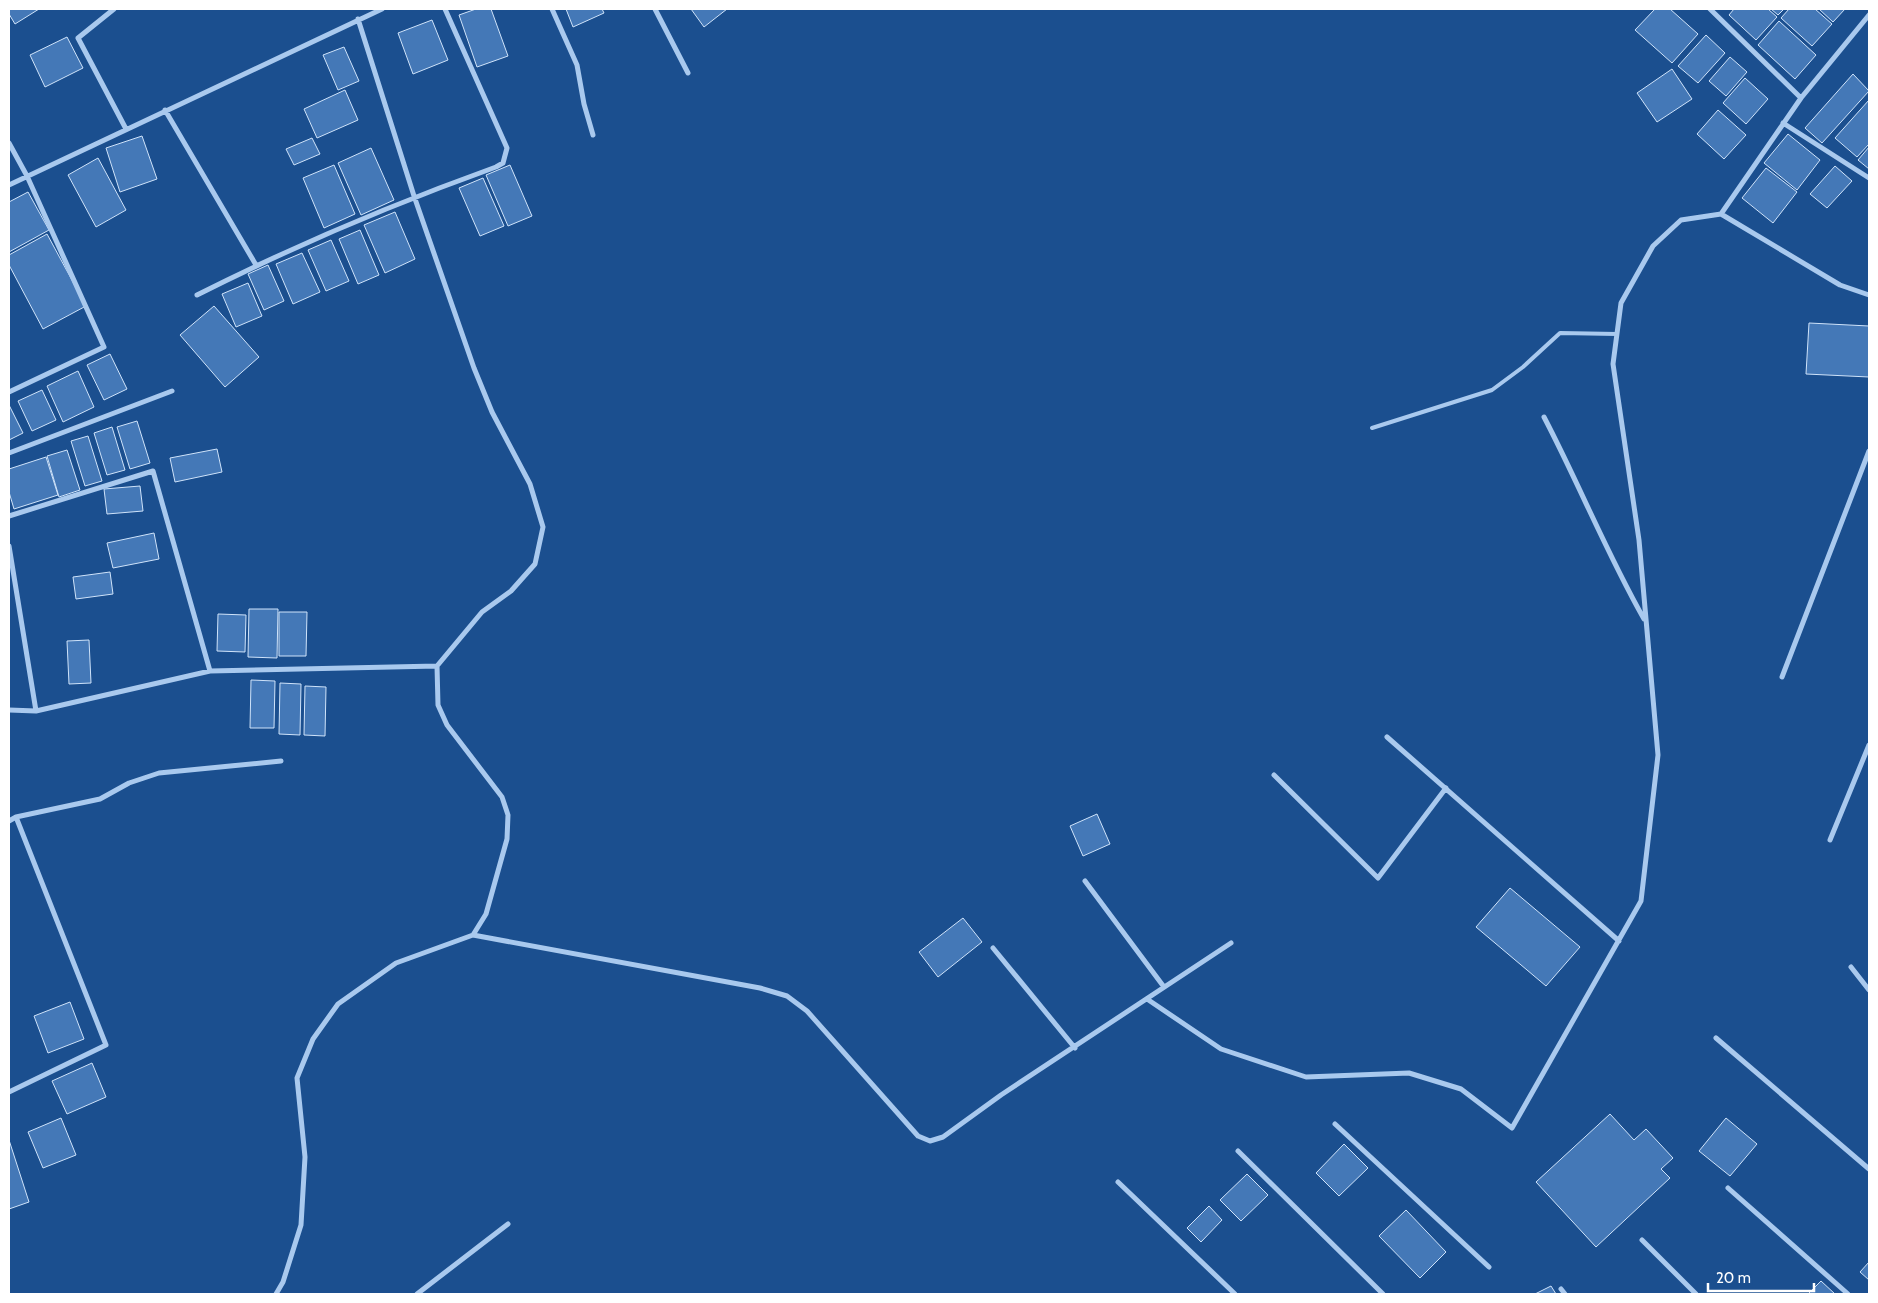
<svg xmlns="http://www.w3.org/2000/svg" width="1878" height="1303" viewBox="0 0 1878 1303" font-family="Cabin,sans-serif">
<style>
.building{fill:#4478b7;stroke:#cfe3fa}
.lines{fill:none;stroke-linecap:round;stroke-linejoin:round}
.lane{stroke:#a9c9ee;stroke-width:4}
.street{stroke:#a9c9ee;stroke-width:5}
</style>
<rect width="100%" height="100%" fill="#1b4f8f"/>
<path class="building" d="M9,9H39L15,24L9,14Z
M476,9H491L508,56L477,67L459,15Z
M566,9H602L604,13L573,27Z
M691,9H727L704,27Z
M1655,9H1670L1698,34L1672,63L1635,30Z
M1734,9H1768L1777,17L1756,40L1729,15Z
M1771,9H1784L1778,15Z
M1789,9H1815L1832,24L1812,46L1781,18Z
M1819,9H1845L1833,22Z
M432,20L448,60L413,74L398,33Z
M1779,21L1816,55L1795,79L1758,45Z
M1706,35L1725,53L1698,83L1678,66Z
M67,37L83,68L45,87L30,55Z
M344,47L359,81L338,90L323,55Z
M1730,57L1747,72L1726,96L1709,81Z
M1672,69L1692,99L1657,122L1637,93Z
M1853,74L1869,91L1822,143L1805,128Z
M1745,78L1768,99L1746,124L1723,103Z
M345,90L358,120L317,138L304,109Z
M1869,100V144L1857,157L1835,138Z
M1718,110L1746,135L1724,159L1697,134Z
M1788,134L1820,160L1797,190L1764,163Z
M142,136L157,179L120,192L106,148Z
M312,138L320,154L294,165L286,149Z
M1869,147V169L1858,160Z
M371,148L394,200L361,215L338,163Z
M98,158L126,210L96,227L68,175Z
M334,165L355,214L324,228L303,178Z
M510,165L532,216L508,226L486,175Z
M1835,166L1852,181L1827,208L1810,194Z
M1766,168L1797,192L1773,223L1742,198Z
M483,178L504,226L480,236L459,188Z
M28,192L49,230L9,252V202Z
M395,212L415,259L385,273L364,225Z
M360,230L379,275L358,284L339,239Z
M47,234L86,306L43,329L9,265V255Z
M331,240L349,281L326,291L308,250Z
M302,253L320,292L293,304L276,264Z
M268,265L284,301L264,310L248,274Z
M248,283L262,316L236,327L222,294Z
M214,306L259,357L225,387L180,335Z
M1809,323L1869,326V377L1806,374Z
M110,354L127,389L104,400L87,365Z
M78,371L94,407L63,422L47,386Z
M42,390L56,420L32,431L18,401Z
M9,405L23,433L9,440Z
M137,421L150,463L130,469L117,427Z
M112,427L125,470L107,475L94,433Z
M88,436L102,481L85,486L71,441Z
M217,449L222,472L175,482L170,458Z
M67,450L80,490L59,497L47,456Z
M46,457L58,495L14,509L9,492V469Z
M140,486L143,511L107,514L104,489Z
M154,533L159,559L113,568L107,543Z
M110,572L113,594L76,599L73,577Z
M249,609H278L277,658L248,657Z
M279,612H307L306,656H279Z
M218,614L246,615L245,652L217,651Z
M89,640L91,683L69,684L67,641Z
M251,680L275,681L274,728H250Z
M280,683L301,684L300,735L279,734Z
M305,686L326,687L325,736L304,735Z
M1097,814L1110,844L1083,856L1070,826Z
M1510,888L1580,947L1546,986L1476,927Z
M963,918L982,942L938,977L919,952Z
M70,1002L84,1039L48,1053L34,1016Z
M92,1063L106,1097L67,1114L52,1081Z
M1610,1114L1634,1140L1646,1129L1673,1158L1661,1169L1670,1178L1596,1247L1536,1182Z
M61,1118L76,1155L43,1168L28,1132Z
M1726,1118L1757,1144L1730,1176L1699,1151Z
M9,1140L29,1202L9,1209Z
M1344,1144L1368,1168L1339,1196L1316,1173Z
M1247,1174L1268,1195L1241,1221L1220,1200Z
M1209,1206L1222,1220L1201,1242L1187,1228Z
M1406,1210L1446,1252L1420,1278L1379,1236Z
M1869,1262V1280L1860,1272Z
M1821,1281L1835,1294H1808Z
M1551,1286L1556,1294H1535Z"/>
<g class="lines">
<path class="lane" d="M1372,428L1492,390L1523,367L1560,333L1617,334"/>
<path class="street" d="M114,9L78,38L126,129
M552,9L577,65L584,104L593,135
M655,9L688,73
M1710,9L1801,98
M165,110L256,265
M1783,123L1869,178
M9,143L27,176L104,347L9,392
M9,185L382,9
M1721,214L1840,285L1869,295
M197,295C294,246 393,204 496,167L503,163L507,148L445,9
M1544,417C1579,484 1607,554 1644,619
M9,453L172,391
M9,516L153,471L210,671
M9,546L36,711
M1782,677L1869,451
M9,710L36,711L210,671L437,666L482,612L511,591L535,564L543,527L530,484L492,412L474,368L414,196L358,19
M1387,737L1619,941
M1274,775L1378,878L1446,788
M9,821L16,817L100,799L129,783L159,773L281,761
M1830,840L1869,745
M1085,881L1164,987
M473,935L760,988L787,996L807,1011L918,1136L930,1141L943,1137L1001,1095L1231,943
M993,948L1075,1048
M1851,967L1869,990
M1147,999L1221,1049L1306,1077L1409,1073L1461,1089L1512,1128L1641,901L1658,755L1639,540L1613,364L1621,303L1653,246L1681,220L1721,214L1801,98L1869,15
M1716,1038L1869,1169
M9,1092L106,1045L16,817
M1335,1124L1489,1267
M1238,1151L1383,1294
M1118,1182L1235,1294
M1728,1188L1848,1294
M1642,1240L1696,1294
M1561,1289L1565,1294
M276,1294L283,1282L301,1225L305,1157L297,1078L313,1039L338,1004L396,963L473,935L486,914L507,839L508,815L502,797L447,725L438,705L437,666
M417,1294L508,1224"/>
</g>
<rect width="1878" height="1303" fill="none" stroke="#ffffff" stroke-width="20"/>
<path d="M1708 1283v8h106v-8" fill="none" stroke="#ffffff" stroke-width="2.5"/>
<text x="1716" y="1283" font-size="15" fill="#ffffff" stroke="#1b4f8f" stroke-width="4" paint-order="stroke">20 m</text>
</svg>
